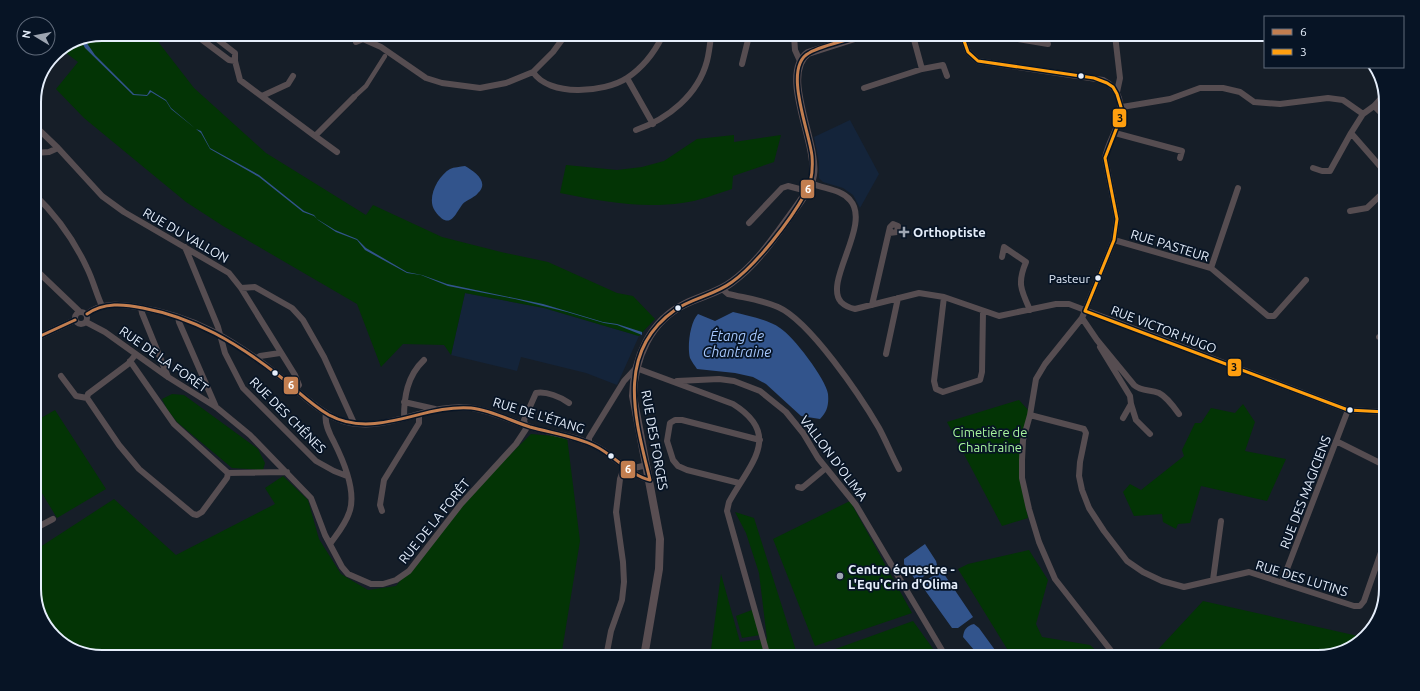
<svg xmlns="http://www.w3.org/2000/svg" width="1420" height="691" viewBox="0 0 1420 691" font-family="Ubuntu,sans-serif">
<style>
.built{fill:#14243a}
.green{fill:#033405}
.water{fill:#32548c}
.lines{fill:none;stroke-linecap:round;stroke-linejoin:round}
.pedestrian{stroke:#564d51;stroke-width:4.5}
.minor{stroke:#564d51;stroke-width:6}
.secondary{stroke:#594e52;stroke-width:8}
.bus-1-casing{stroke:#071425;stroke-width:6}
.bus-2-casing{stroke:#071425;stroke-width:6}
.bus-1{stroke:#c27e50;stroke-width:3}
.bus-2{stroke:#ff9f0f;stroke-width:3}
.bus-dot{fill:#e5eefb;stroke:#071425;stroke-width:1.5}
.poi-dot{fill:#9da5b1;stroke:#071425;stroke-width:1.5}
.labels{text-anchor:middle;stroke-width:3.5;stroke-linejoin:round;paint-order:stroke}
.bus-label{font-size:12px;fill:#e5eefb;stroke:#071425;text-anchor:end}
.poi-label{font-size:13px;font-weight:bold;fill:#e5eefb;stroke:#071425;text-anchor:start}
.street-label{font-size:13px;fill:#e5eefb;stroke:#071425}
.park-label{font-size:13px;fill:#a7f49d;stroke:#071425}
.water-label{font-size:14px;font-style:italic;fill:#a7c8fd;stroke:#071425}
.rim{fill:none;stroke:#e5eefb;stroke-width:2}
.line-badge{stroke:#071425;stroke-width:1.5}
.badge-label{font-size:11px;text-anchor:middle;font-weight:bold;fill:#fff}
.pale-badge-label{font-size:11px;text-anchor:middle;font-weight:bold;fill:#111}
</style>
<rect width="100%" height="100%" fill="#161e28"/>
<path class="built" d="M850,120L879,174L860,208L853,195L843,188L823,182L819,178V163L814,137Z
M465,293L544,308L639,336L617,385L586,373L521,357L517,371L451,355Z"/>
<path class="green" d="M76,39H156L194,88L266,153L366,215L373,205L442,237L501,252L548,262L617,293L633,296L655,319L639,336L544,308L465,293L451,355L444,345L403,344L381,367L357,304L223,226L186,202L84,118L56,89L78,62L61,49Z
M734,135V142L781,135L774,162L733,176L732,189C716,194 699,201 682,203C640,209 601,201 560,193L566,165L617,170L642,167L664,161L697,139Z
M172,394L184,395L258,449L265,463L263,470L232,468L177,422L167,409L162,399Z
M1019,400L1029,411L1020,443V480L1028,518L1002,526L947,422Z
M1243,404L1255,422L1245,451L1286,459L1267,501L1201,486L1190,523L1178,524L1176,529L1163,522L1162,514L1134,516L1123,492L1130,484L1141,490L1184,456L1182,450L1195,423H1201L1211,408L1235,413Z
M55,410L106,489L57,518L34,480V422Z
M531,434L567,437L580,541L561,657H102L72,650L46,627L34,594V551L114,499L176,555L275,504L265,488L283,476L308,500L319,539L341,574L368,590L396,586L467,497Z
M850,501L912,613L815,646L773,539Z
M735,512L754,518L798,657H710L721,574L740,642L767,639L759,573L746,533Z
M1029,550L1048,580L1036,624L1042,637L1090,645L1103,657H1012L958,569L968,564Z
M1203,601L1358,636H1364L1356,646L1318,657H1151Z
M752,610L760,635L742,638L736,616Z
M913,621L939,657H816V656Z"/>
<path class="water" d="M80,39H84L95,55L134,94L147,95L150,90L166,100L171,108L196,129L201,131L210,148L259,175L304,211L314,215L317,219L335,230L357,239L366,248L407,272L422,275L447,284L543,304L603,322L617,324L642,332V335L617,325L604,323L567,312L515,299L448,286L421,275L407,273L365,250L357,240L336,232L318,220L314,216L303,212L259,177L210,149L201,133L171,109L166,101L151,92L147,96L133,95L85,48Z
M465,166C474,171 490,182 478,193C475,197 469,199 465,202C457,207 452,235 435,211C426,198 438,176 450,169C454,167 460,167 465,166Z
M733,312C748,316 767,319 780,328C793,336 826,379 828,394C829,405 827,412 820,419L801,416L766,384L753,377L735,373L697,369C695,366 692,362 690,358C687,347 690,322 698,314L715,321Z
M925,544L936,561L937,565L917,582L904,564V559Z
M942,571L973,617L958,628H952L922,586L926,580Z
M974,624L979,628L995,650L990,656L980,657L963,637C964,630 966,626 974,624Z"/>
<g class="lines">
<path class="pedestrian" d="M354,97L366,86L385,56"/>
<path class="minor" d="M962,35L968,52L978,61L1103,80C1111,84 1116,89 1119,98C1126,121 1109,136 1105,158L1117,219L1114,240L1082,318L1045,364L1036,379L1030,415L1023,440L1022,460V478L1029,509L1039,542L1055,579L1116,657
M994,35L1048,44
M1115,35L1120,78L1117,92
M794,36L795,50L800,61
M913,36L922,69
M201,39L229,60L235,61
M217,39L235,53V61L240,80L315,136
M356,42L363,39L381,47L426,78L442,83L480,88L506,83L533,72L553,52L564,37
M742,64L749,36
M533,72C549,97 604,93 627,78C642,68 654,53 662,37
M627,78L653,124
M864,88L922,69L943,65L947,76
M1385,94L1374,106L1363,114L1351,133L1386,173
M262,96L288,84L293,76
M1374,106L1386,118
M1122,107L1170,99L1200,88H1223L1240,92L1254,102L1280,104L1328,98L1343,100L1363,114
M34,125L58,148L102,196L124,212L229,273L241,288L255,287L292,308L303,320L324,357L354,423
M636,130C668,119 698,95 707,61C709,53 710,45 711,36
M1115,133L1182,151L1180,158
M337,152L315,136L354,97
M34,153L49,152L58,148
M1313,168L1322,171H1330L1351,133
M811,183C823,189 841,189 850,200C872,224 823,282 841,302C845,306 850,308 855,309L919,293L944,297L999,316L1056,304H1069L1348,410L1386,412
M34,194C56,215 74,240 87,268C93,280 96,293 102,306
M1350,211L1367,208L1386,190
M749,223L782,188L788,186L807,191
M1114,240L1211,268L1268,316H1274L1306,280
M185,247L218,327L225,353L243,388L316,461L334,471L347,476
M1002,257L1004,247L1026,262C1017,283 1021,290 1030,310
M34,268L79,311
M1211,268L1238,188
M241,288L295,375L299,385L296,389
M722,289L728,294C745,298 763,300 778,307C810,321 861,397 879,428C886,441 892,456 899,469
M944,297L934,381L936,389L943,392L980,380L982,372L983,312
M872,305L890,227L893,224L898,226L897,232L889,233
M141,308L142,313L168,377
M75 318a6 6 0 1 1 12 0a6 6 0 1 1-12 0Z
M87,314C101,302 120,304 137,307C194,316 233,339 278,375C296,389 314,408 335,418C381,439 425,401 472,408C492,411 511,421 531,427C555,435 582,436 604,451C613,458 641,480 650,480
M178,317L179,322L216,407
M1082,318L1097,340L1134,385C1142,392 1150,389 1159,393C1167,397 1174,407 1179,414
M86,322L105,332L168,377L216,407L250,435L311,498L325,535L342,567L348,574L371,584H383L396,580L409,571L461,504L516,444L526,429L524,420L536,393C546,391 561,397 569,403
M1379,337L1386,338
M34,339L75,320
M1100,347L1130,396L1131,404L1123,418
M886,354L898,298
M257,358L260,356L280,353
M130,361L174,424L228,473L227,478L202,512L197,515L193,514L139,469L119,445L87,398L88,394L128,364L136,354
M61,376L76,396L87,398
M677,381L719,379L734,381L760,391L786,412L803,433L818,458L856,505L946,657
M404,402L435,409
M1131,404L1136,420L1150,434
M326,413C324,423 329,433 334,442C343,460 357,493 349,513C345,525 337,534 330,544
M1030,415L1084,429L1086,433L1080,462L1079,476L1082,490L1089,508L1104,531L1127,561L1143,572L1162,581L1184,587L1249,572L1354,606H1360L1364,601L1386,538
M404,418C404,397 407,376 424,360
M1336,441L1386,466
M589,442V438L624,381L636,368L733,404C783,435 750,464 729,502L727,511L768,657
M630,469L647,465
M228,473L287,472
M739,483L687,470L678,466L673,460L667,441L670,423L675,420H682L760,440
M798,487L802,488L826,468
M382,511L380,505L384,480L419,423V415
M34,529L53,519
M1213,580L1221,521
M1282,582L1348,410
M606,657L611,631L622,600L624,582L623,562L616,512L620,479L625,465"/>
<path class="secondary" d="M644,657L659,569L660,539L633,396C634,358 650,321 685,304C701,296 718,293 732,282C758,263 776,235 795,209C802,199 811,188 813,175C818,143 779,74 808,53L861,36"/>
<g class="bus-1-casing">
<path id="bus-1" d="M87,314C104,302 124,304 143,308C195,318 237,343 278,375C295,388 310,404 329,415C375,440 423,404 471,408C491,410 511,421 530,427C551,433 575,436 595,446C614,455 629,475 650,480C636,421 614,353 675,310C692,298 715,295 732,282C756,265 790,221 805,194C812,183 813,169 812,156C810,133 782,67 809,53C823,45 845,41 861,36
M36,338L75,320"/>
</g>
<g class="bus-2-casing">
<path id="bus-2" d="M962,35L968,52L978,61L1094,78L1107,83L1113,87L1117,94L1121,107L1119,122L1105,158L1117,219L1114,240L1085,311
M1085,311L1348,410L1386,412"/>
</g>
<use href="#bus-1" class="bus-1"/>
<use href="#bus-2" class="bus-2"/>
</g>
<g class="bus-dot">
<circle cx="1081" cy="76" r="3.5"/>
<circle cx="1098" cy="278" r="3.5"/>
<circle cx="678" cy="308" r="3.5"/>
<circle cx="275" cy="373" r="3.5"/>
<circle cx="1350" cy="410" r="3.5"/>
<circle cx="611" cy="456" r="3.5"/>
</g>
<g class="poi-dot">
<path d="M902 226h4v4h4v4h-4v4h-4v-4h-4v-4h4z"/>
<circle cx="840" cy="576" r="4"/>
</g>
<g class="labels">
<g class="bus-label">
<text x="1090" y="283">Pasteur</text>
</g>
<g class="poi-label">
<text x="913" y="237">Orthoptiste</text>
<text x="848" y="574">Centre équestre -<tspan x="848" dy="15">L'Equ'Crin d'Olima</tspan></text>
</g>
<g class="street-label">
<text transform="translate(186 235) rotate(30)" y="5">RUE DU VALLON</text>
<text transform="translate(1170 245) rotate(17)" y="5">RUE PASTEUR</text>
<text transform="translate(1164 329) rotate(21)" y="5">RUE VICTOR HUGO</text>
<text transform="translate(164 359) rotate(35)" y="5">RUE DE LA FORÊT</text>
<text transform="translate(288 415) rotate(45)" y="5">RUE DES CHÊNES</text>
<text transform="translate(539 415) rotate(17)" y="5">RUE DE L'ÉTANG</text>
<text transform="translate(655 440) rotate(80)" y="5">RUE DES FORGES</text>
<text transform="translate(834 458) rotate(53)" y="5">VALLON D'OLIMA</text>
<text transform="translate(1305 492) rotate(-69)" y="5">RUE DES MAGICIENS</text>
<text transform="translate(434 521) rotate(-51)" y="5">RUE DE LA FORÊT</text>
<text transform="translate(1302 578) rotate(17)" y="5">RUE DES LUTINS</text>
</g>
<g class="park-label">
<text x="990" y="437">Cimetière de<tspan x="990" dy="15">Chantraine</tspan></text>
</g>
<g class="water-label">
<text x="737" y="341">Étang de<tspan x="737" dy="16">Chantraine</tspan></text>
</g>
</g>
<path d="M0 0H1420V691H0ZM102 41H1318A61 61 0 0 1 1379 102V589A61 61 0 0 1 1318 650H102A61 61 0 0 1 41 589V102A61 61 0 0 1 102 41Z" fill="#071425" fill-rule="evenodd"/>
<path class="rim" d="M102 41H1318A61 61 0 0 1 1379 102V589A61 61 0 0 1 1318 650H102A61 61 0 0 1 41 589V102A61 61 0 0 1 102 41Z"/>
<g class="line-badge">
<rect x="1112" y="108" width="15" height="20" rx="4" fill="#ff9f0f"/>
<rect x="800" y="179" width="15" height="20" rx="4" fill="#c27e50"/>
<rect x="1227" y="358" width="15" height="19" rx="4" fill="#ff9f0f"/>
<rect x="283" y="376" width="16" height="19" rx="4" fill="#c27e50"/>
<rect x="620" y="460" width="16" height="19" rx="4" fill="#c27e50"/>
</g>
<g class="badge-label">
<text x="808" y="193">6</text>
<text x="291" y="389">6</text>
<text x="628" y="473">6</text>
</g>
<g class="pale-badge-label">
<text x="1120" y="122">3</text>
<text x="1234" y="371">3</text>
</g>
<rect x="1264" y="16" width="140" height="52" fill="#071425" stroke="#606b7b"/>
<rect x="1272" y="29" width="20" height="6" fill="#c27e50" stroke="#606b7b"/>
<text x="1300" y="36" font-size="12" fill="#e5eefb">6</text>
<rect x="1272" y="49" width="20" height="6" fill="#ff9f0f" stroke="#606b7b"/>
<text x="1300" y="56" font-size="12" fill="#e5eefb">3</text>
<g transform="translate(36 36) rotate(280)"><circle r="19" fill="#071425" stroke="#606b7b"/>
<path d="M0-3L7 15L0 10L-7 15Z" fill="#9da5b1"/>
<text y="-6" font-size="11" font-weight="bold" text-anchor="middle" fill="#e5eefb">N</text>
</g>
</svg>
